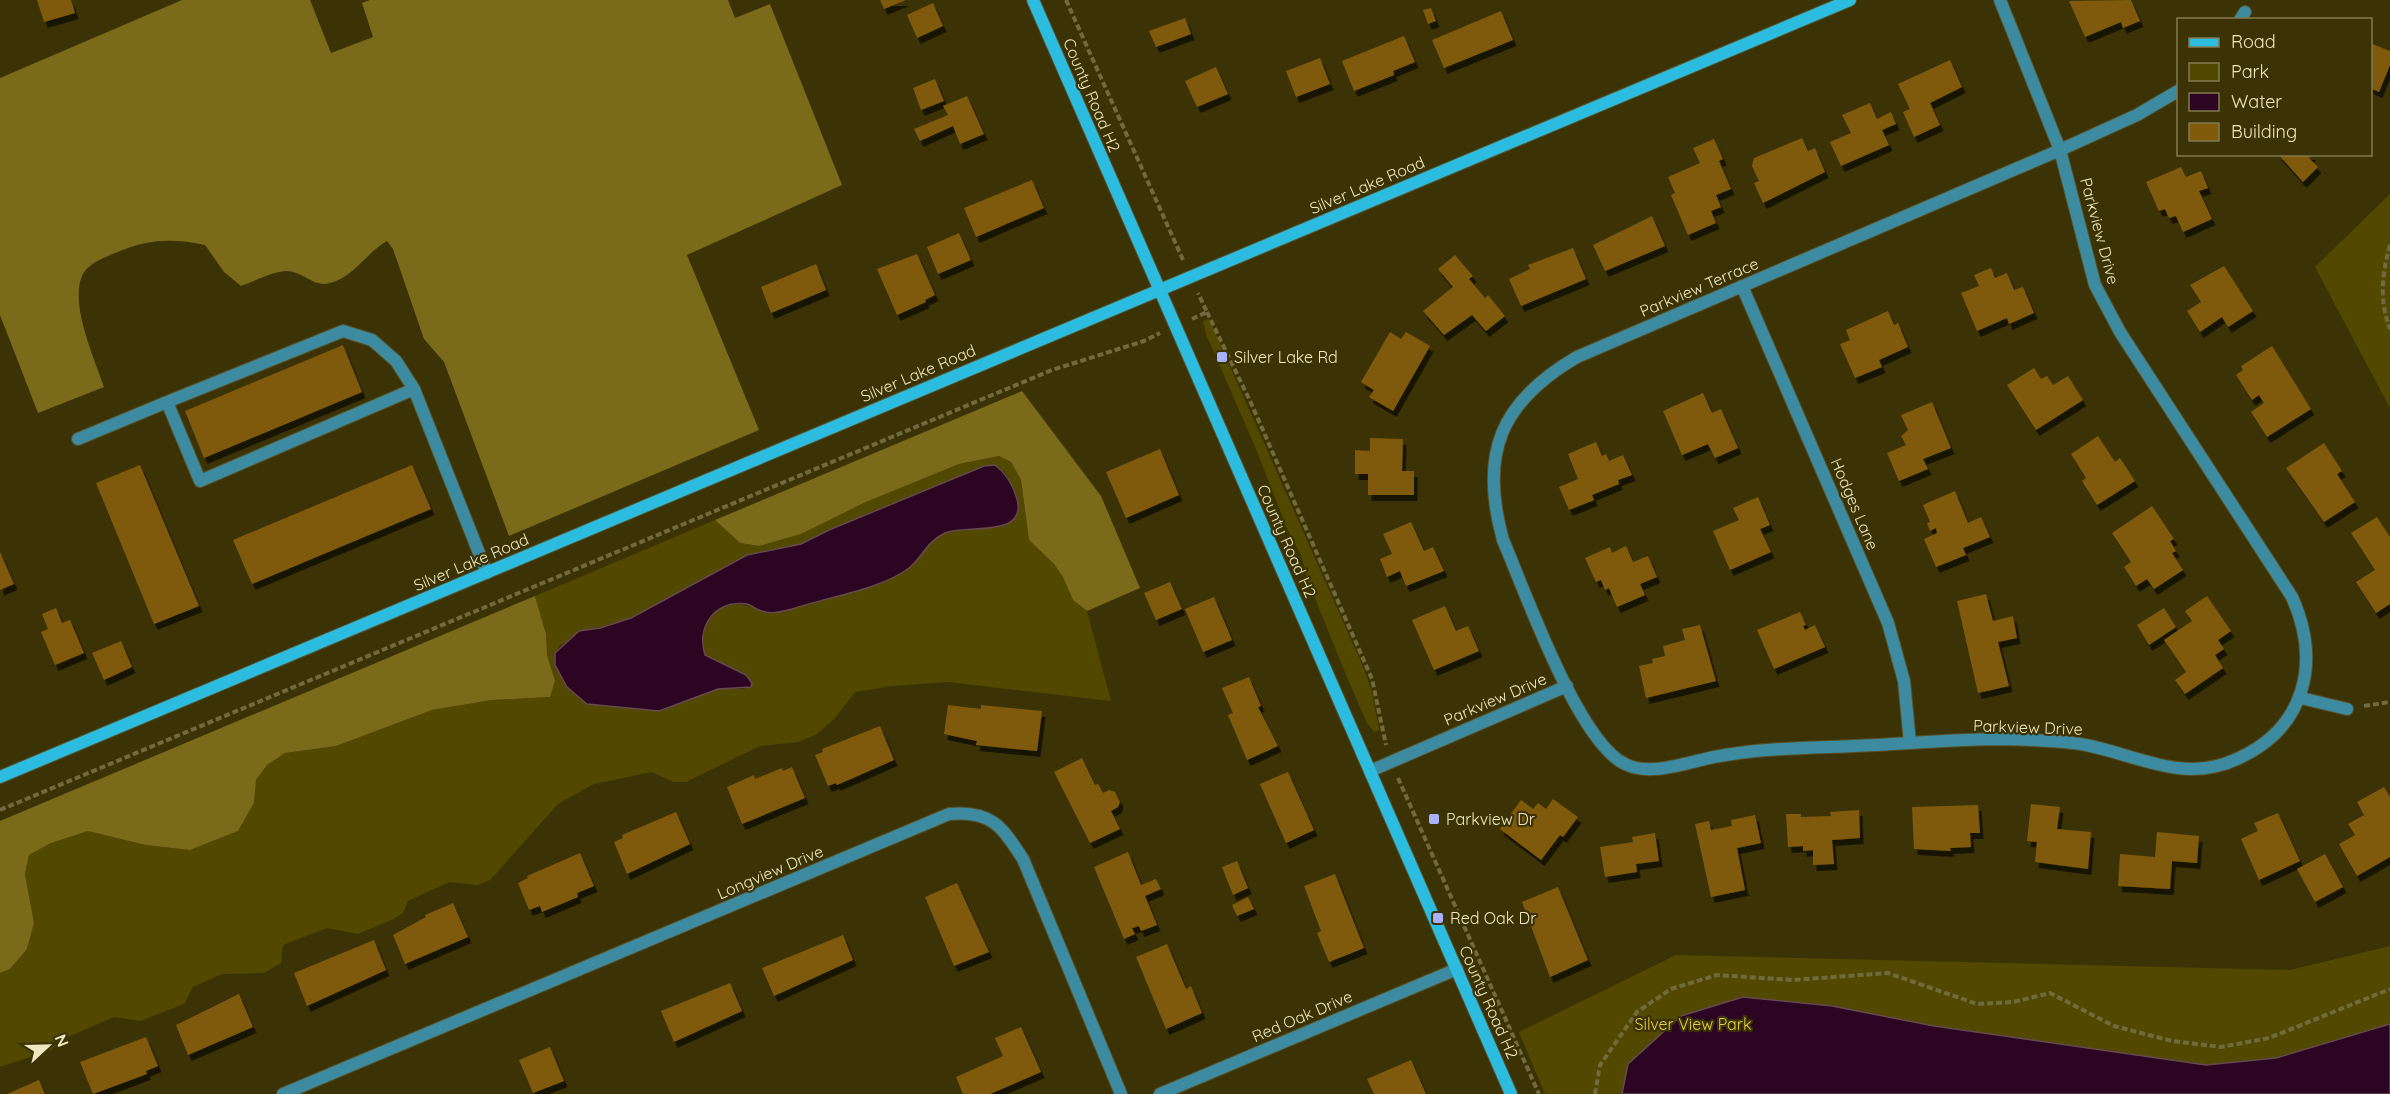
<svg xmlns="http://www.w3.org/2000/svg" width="2390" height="1094" viewBox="0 0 2390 1094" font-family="Quicksand,sans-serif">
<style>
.green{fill:#534800;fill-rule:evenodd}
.forest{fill:#796b19}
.water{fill:#2b0522;stroke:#664951;stroke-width:1.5}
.building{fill:#7f5a09;filter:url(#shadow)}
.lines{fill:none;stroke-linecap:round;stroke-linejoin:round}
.lane-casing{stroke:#585023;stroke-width:14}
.street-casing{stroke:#585023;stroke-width:14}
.secondary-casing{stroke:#585023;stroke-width:14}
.path{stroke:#726a3f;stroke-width:4;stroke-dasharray:6 3;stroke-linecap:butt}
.lane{stroke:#3d8ba1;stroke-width:12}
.street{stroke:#3d8ba1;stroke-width:12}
.secondary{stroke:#2bbce0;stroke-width:12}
.poi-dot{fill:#a9b0fc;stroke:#3b3305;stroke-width:2}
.labels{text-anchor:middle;stroke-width:4.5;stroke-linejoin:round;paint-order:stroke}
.street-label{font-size:16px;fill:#eee7c0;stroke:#3b3305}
.poi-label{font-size:16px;fill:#eee7c0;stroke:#3b3305;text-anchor:start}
.park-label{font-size:16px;fill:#e5cd41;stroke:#3b3305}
</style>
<defs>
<filter id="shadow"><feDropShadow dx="3.5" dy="6" stdDeviation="0" flood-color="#0009"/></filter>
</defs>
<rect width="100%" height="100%" fill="#3b3305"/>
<path class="green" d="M2390,194V408L2315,267Z
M1209,319L1364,669L1372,692L1379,730L1374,732L1367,723L1346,675L1308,581L1301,555L1288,531L1256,449L1206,334L1203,321Z
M999,456L1011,462L1021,480L1029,540L1054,564L1063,577L1073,600L1087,611L1111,701L948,682L892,686L855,692L835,718L817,734L799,742L760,746L686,782H673L652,772L594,784L558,804L490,880L478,885L449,882L408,901L403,913L393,919L358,934L327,928L283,945L281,963L264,973L222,974L193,987L184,1004L140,1021L114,1017L63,1039L51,1050L0,1067V973L10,969L27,949L34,923L25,874L29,855L51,843L88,831L144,845L190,850L238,831L254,803L255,781L267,765L285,753L336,746L432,710L492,700L550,697L554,681L547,655L546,634L535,596L715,520L740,543L759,546L801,534L866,502L959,464ZM984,466L1005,472L1018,501L962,530L946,532L923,548L911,567L850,591L760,611C726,593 693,616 705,655L746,675L745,689H718L673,706L559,672L555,665L559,646L592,629L631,618L731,563L747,555L801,544L829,530Z
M2390,946V1094H1545L1519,1032L1676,955L2290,970Z"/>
<path class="forest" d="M182,0H310L331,53L373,37L362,3L370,0H728L735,18L770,4L842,185L687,255L759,430L509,536L444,362L424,339L393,249L387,241C366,253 354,277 330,283C314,288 303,271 286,271C271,272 255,281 241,286L224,272L205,245C175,238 148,239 120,251C108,256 87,263 82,276C70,305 94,358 104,387L38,413L0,315V78Z
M1022,391L1101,496L1140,588L1087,611L1073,600L1063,577L1054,564L1029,540L1021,480L1011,462L999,456L959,464L866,502L801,534L759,546L740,543L715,520Z
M535,596L546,634L547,655L555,681L550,697L492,700L432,710L336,746L285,753L267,765L256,780L254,803L238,831L190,850L145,845L88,831L51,843L29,855L25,874L34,923L27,949L10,969L0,973V821Z"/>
<path class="water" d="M995,465C1007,474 1013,485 1017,499C1028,539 964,524 945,533C926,542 922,558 909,568C880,590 827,597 792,609C781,612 770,615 759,610C755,609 751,605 747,604C715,600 696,626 705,655L746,675L752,683L751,687L718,689L659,711L587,704L567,687L555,665V653L579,631L600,628L631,618L747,555L801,544L829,530L984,466Z
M1743,997L1832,1006L1934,1026L2206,1065L2276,1058L2390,1024V1094H1622L1628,1064L1681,1016Z"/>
<path class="building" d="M37,0H71L75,13L44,22Z
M880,0H906L884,9Z
M2131,0L2140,21L2123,28L2121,22L2085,37L2069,1Z
M933,3L943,26L917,38L907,15Z
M1431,8L1436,21L1428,24L1423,10Z
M1501,11L1513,40L1444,68L1432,40Z
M1185,18L1191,34L1156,47L1149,31Z
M1404,36L1415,62L1393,71L1394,75L1354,91L1342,61Z
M2370,43L2390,51V65L2379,92L2370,88Z
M1320,58L1330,84L1296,97L1286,71Z
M1950,60L1962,87L1930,103L1940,125L1914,137L1903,112L1910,109L1898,84Z
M1216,67L1228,94L1197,107L1185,81Z
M935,79L944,101L921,110L913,88Z
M967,96L984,134L960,144L953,126L920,141L914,129L948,115L943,106Z
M1870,103L1877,119L1891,112L1896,124L1882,130L1889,145L1841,166L1830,142L1851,133L1842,115Z
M1802,138L1808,151L1815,148L1825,172L1763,203L1754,183L1759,181L1752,166L1754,158Z
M1714,139L1723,159L1719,161L1731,189L1716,195L1721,207L1711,211L1716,223L1688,235L1671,195L1675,193L1668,177L1700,163L1693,148Z
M2278,154H2313L2309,158L2318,167L2303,182Z
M2181,167L2186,177L2201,171L2208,188L2199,191L2212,219L2183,232L2176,216L2169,218L2165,209L2159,211L2146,182Z
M1032,180L1044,208L976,237L964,208Z
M1652,216L1665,246L1605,271L1593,245Z
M959,233L971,260L938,274L927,247Z
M1573,248L1586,279L1521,306L1509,279L1530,269L1528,265Z
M917,254L935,295L925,300L926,302L897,315L877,269Z
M1455,255L1473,276L1469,279L1485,298L1488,295L1505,316L1486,331L1472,315L1444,335L1423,311L1453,287L1438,269Z
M816,264L826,290L771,313L761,287Z
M2224,266L2253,311L2228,327L2222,317L2200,332L2187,311L2201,302L2190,285Z
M1991,268L1995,278L2007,273L2014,290L2023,287L2034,313L2009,324L2007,318L1977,331L1961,293L1979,286L1974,275Z
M1888,311L1894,325L1898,323L1908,347L1879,360L1882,367L1855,378L1840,344L1850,340L1846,330Z
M1390,332L1401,339L1406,332L1430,346L1393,411L1369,397L1374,390L1361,382Z
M343,345L362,392L204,458L185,411Z
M2272,346L2311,409L2267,437L2251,412L2264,403L2259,395L2252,400L2236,375L2243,370L2241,366Z
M2034,368L2041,379L2047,376L2053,385L2068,376L2083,400L2036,430L2007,385Z
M1703,393L1712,413L1721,409L1738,448L1715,458L1708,444L1682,455L1663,411Z
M1932,402L1951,448L1923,459L1928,469L1899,481L1887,453L1906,445L1901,436L1908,430L1901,415Z
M2098,436L2115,462L2120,458L2135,481L2097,505L2082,481L2086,478L2071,454Z
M1370,438L1403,439L1402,471H1414V495H1368V474H1355V450L1370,451Z
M1596,442L1602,456L1606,454L1609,461L1623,455L1632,475L1618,480L1619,484L1592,495L1594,500L1569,510L1559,487L1578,479L1568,454Z
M2324,443L2342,471L2337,474L2355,502L2324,522L2286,468Z
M1160,449L1179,495L1126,518L1106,472Z
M140,465L199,606L154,624L96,483Z
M412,465L431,509L252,584L233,540Z
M1955,491L1968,523L1981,517L1990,537L1963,548L1966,555L1936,567L1924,539L1937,533L1936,528L1930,531L1927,523L1930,522L1923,505Z
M1758,497L1770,525L1760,529L1771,552L1730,570L1713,531L1739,520L1733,508Z
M2152,506L2174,539L2170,541L2176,551L2172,553L2183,570L2154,589L2147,579L2136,586L2124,567L2131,562L2112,533Z
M2377,517L2390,537V604L2376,613L2356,582L2375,570L2351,533Z
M1411,522L1424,551L1433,547L1444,571L1406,586L1400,571L1387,577L1380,559L1392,554L1383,534Z
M1626,546L1633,562L1648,556L1657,577L1640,584L1645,595L1617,607L1609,588L1605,590L1601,580L1596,582L1585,558L1610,547L1612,553Z
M0,552L14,584L0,590Z
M1170,582L1182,609L1156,620L1144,593Z
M1986,594L1993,621L2013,616L2017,638L1998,642L2009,686L1978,693L1957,601Z
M2207,596L2231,631L2218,640L2224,649L2215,655L2223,668L2185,694L2175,680L2186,672L2164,640L2192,621L2185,611Z
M1214,597L1232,640L1203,652L1185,609Z
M1445,606L1456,631L1468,626L1479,651L1434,670L1412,620Z
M56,608L62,623L70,620L84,653L55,665L41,632L48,629L42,614Z
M2164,608L2176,627L2149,645L2137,625Z
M1800,612L1806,625L1803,626L1805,630L1815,625L1825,647L1774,669L1757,630Z
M1700,625L1716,681L1646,698L1639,666L1653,663L1652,659L1665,656L1663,646L1685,640L1682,629Z
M121,641L132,667L104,680L92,653Z
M1249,677L1261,706L1258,707L1278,746L1247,760L1228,715L1233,713L1222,688Z
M948,705L981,709V705L1042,711L1037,751L976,745L977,741L944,734Z
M880,726L894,760L837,785L836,783L828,786L815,755L823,752L822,749Z
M1082,758L1095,785L1098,784L1103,793L1109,790L1115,792L1120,802L1118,807L1111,811L1120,829L1090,843L1054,772Z
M792,767L805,798L742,824L727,787L754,775L755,779L782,768L783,771Z
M1288,772L1314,830L1286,843L1260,784Z
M2384,787L2390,797V857L2357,876L2339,844L2355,835L2348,824L2364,815L2357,802Z
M1553,799L1578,817L1563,837L1560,835L1541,860L1500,829L1521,800L1533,809L1538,803L1546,809Z
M2031,804L2060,807L2057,829L2091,832L2088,869L2035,862L2037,842L2027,841Z
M1978,805L1980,833H1970L1971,847L1950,848L1951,851L1914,849L1912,807Z
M1859,810L1860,838L1832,840L1834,864L1813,865V850L1803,851V846L1788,847L1786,814H1801V817L1831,816L1830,812Z
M676,812L690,844L627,874L614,842L623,838L622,835Z
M2278,813L2300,861L2259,880L2241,839L2258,831L2254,823Z
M1755,815L1761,843L1737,848L1745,890L1711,897L1695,824L1709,821L1711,830L1732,826L1731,820Z
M2157,832L2199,836L2197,863L2172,861L2170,889L2118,886L2120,854L2155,857Z
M1655,833L1659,861L1636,864L1637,872L1605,877L1600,847L1633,842L1632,837Z
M1128,852L1141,885L1156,879L1161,889L1145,896L1157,925L1141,931L1139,926L1132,928L1135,934L1124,939L1094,867Z
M580,853L594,886L577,893L578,897L542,912L540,906L529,910L518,883L528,878L527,876Z
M2325,854L2343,887L2315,902L2297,869Z
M1237,861L1248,888L1233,895L1222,867Z
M1335,874L1364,948L1329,962L1317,933L1321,931L1304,886Z
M957,883L989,952L954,966L925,897Z
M1558,887L1588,960L1550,977L1522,902Z
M1248,897L1254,909L1237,916L1232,905Z
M453,903L468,937L405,964L393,935L426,917L425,915Z
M843,935L853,960L774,996L762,968Z
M374,940L386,970L307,1006L294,973Z
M1167,944L1186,989L1191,986L1202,1013L1166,1029L1136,957Z
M730,983L742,1011L674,1042L661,1011Z
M239,994L253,1027L188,1055L176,1025Z
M1021,1027L1041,1072L990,1094H963L956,1077L1003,1056L995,1038Z
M146,1037L158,1066L146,1071L147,1074L93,1094L80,1062Z
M550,1047L564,1081L533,1093L519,1060Z
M1411,1060L1426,1094H1374L1367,1079Z
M39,1080L45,1094H7Z"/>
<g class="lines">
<g class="lane-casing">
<path id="lane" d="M414,389L200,481L167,402L343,331L372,340L396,361L414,389L487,573
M78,439L167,402"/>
</g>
<g class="street-casing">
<path id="street" d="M2000,0L2060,150L2095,285L2120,332L2292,597C2321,662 2306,728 2237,759C2184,784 2137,755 2086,745C2061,740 2031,740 2005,739C1955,739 1904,744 1854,746C1808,748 1760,748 1714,757C1688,762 1651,777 1625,764C1578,742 1525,591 1503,540C1479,454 1500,402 1577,357L2060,150L2137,115L2178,91
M2240,20L2245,12
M1742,286L1888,623L1904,681L1910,743
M2301,698L2347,709
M1370,771L1567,686
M283,1094L949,814C992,810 1002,827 1023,859L1121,1094
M1160,1094L1457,969"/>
</g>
<g class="secondary-casing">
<path id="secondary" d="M1033,0L1511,1094
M0,777L1850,0"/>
</g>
<path class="path" d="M1066,0L1184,262
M2390,245C2382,274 2379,300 2390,329
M1207,312L1251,403L1372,679L1386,745
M1192,319L1207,312L1198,293
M2364,706L2390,702
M1398,778L1539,1094
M0,810L1052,370L1144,341L1160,333
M1595,1094L1600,1065L1637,1012L1671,989L1717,975L1793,980L1888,973L1977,1004L2013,1002L2050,993L2114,1026L2172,1041L2221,1047L2269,1038L2390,989"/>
<use href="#lane" class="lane"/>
<use href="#street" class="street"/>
<use href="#secondary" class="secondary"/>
</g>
<g class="poi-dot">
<rect x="1216" y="351" width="12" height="12" rx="3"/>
<rect x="1428" y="813" width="12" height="12" rx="3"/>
<rect x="1432" y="912" width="12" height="12" rx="3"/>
</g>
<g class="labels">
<g class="street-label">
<text transform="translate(1092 95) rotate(67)" y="6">County Road H2</text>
<text transform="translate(1367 185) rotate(-23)" y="6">Silver Lake Road</text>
<text transform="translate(2100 231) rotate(75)" y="6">Parkview Drive</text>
<text transform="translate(1699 287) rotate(-23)" y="6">Parkview Terrace</text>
<text transform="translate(918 373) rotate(-23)" y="6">Silver Lake Road</text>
<text transform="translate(1855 504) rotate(67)" y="6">Hodges Lane</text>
<text transform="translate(1287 541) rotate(66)" y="6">County Road H2</text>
<text transform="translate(471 562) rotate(-23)" y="6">Silver Lake Road</text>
<text transform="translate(1495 699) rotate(-23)" y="6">Parkview Drive</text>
<text transform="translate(2028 727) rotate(2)" y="6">Parkview Drive</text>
<text transform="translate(770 872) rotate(-23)" y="6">Longview Drive</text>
<text transform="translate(1489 1002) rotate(66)" y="6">County Road H2</text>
<text transform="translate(1302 1016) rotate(-23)" y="6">Red Oak Drive</text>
</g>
<g class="poi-label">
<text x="1234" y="363">Silver Lake Rd</text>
<text x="1446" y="825">Parkview Dr</text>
<text x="1450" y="924">Red Oak Dr</text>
</g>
<g class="park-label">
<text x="1693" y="1030">Silver View Park</text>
</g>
</g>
<rect x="2177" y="18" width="195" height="138" fill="#3b3305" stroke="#837b50" stroke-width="1.5"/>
<rect x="2189" y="38" width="30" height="9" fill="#2bbce0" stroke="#837b50" stroke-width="1.5"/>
<text x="2231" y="48" font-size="18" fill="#eee7c0">Road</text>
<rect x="2189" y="63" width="30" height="18" fill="#534800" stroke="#837b50" stroke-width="1.5"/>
<text x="2231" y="78" font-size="18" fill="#eee7c0">Park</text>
<rect x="2189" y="93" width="30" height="18" fill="#2b0522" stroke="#837b50" stroke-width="1.5"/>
<text x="2231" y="108" font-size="18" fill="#eee7c0">Water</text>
<rect x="2189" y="123" width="30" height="18" fill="#7f5a09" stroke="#837b50" stroke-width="1.5"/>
<text x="2231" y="138" font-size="18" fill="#eee7c0">Building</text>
<g transform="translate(48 1046) rotate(68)" stroke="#3b3305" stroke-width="4.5" paint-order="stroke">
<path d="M0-4.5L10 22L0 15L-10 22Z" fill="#eee7c0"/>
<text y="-9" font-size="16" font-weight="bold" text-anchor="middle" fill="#eee7c0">N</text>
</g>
</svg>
